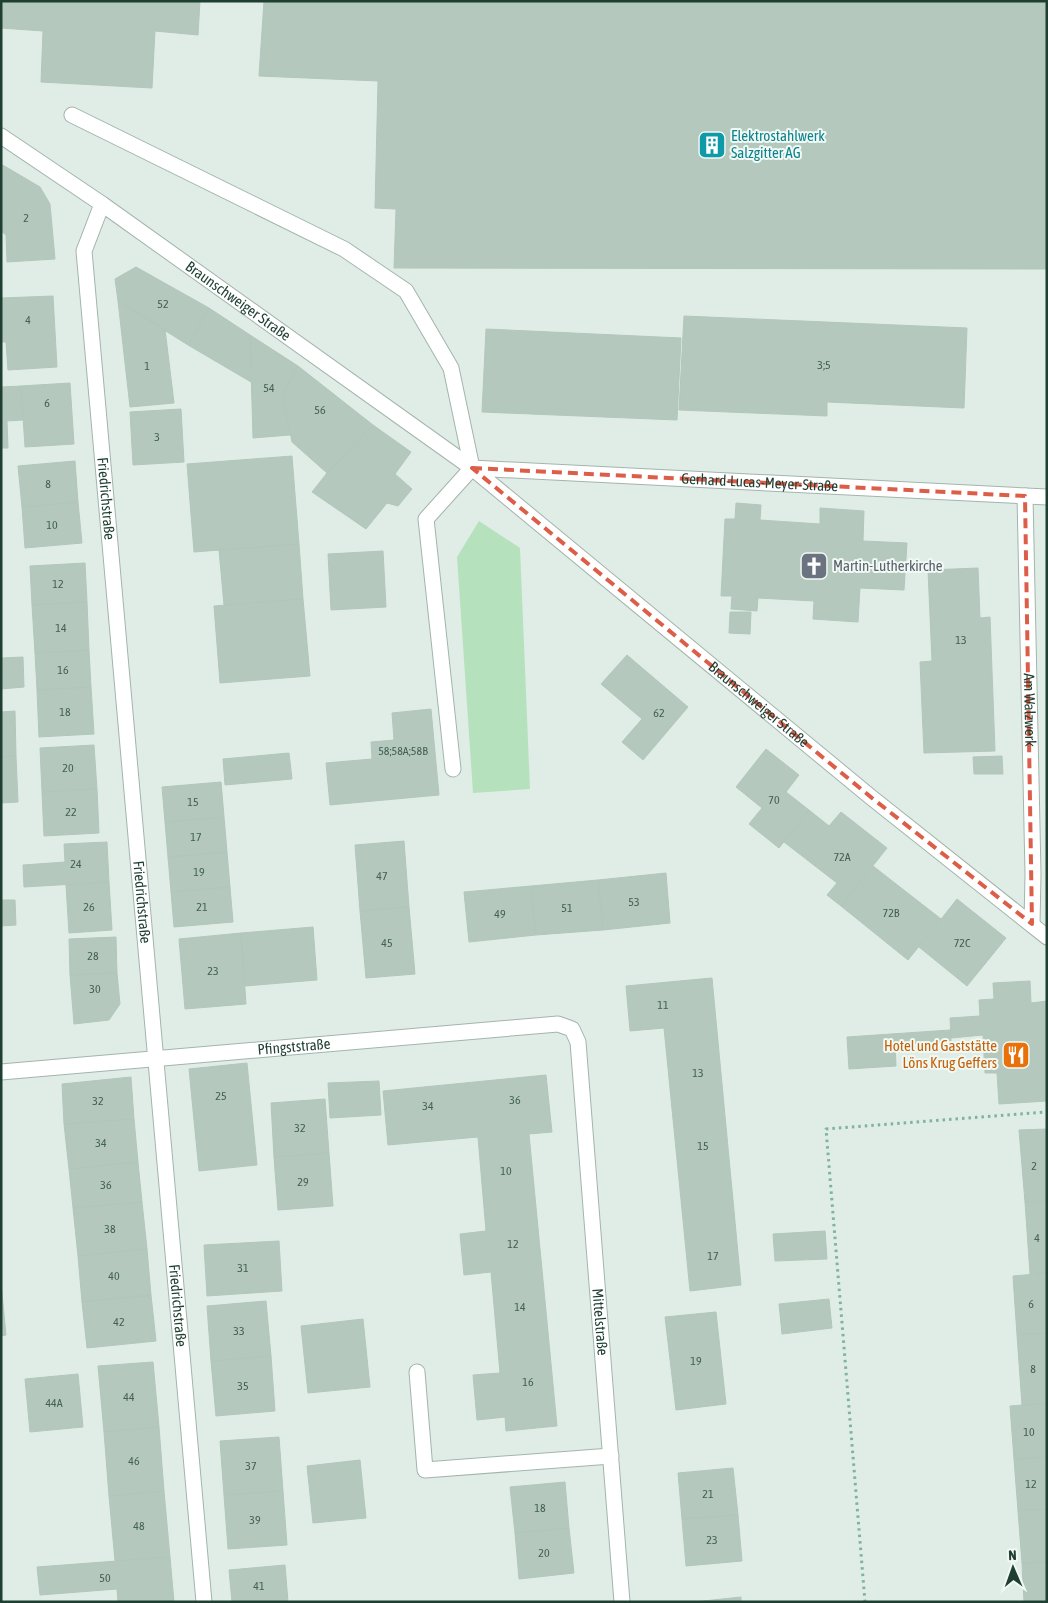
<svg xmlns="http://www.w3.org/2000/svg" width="1048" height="1603" viewBox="0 0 1048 1603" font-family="'Asap Condensed',sans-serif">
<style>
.green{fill:#b6e1bd}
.building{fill:#b5c8be;stroke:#b2c7bc}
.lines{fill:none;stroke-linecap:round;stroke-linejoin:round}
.minor-casing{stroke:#a2b5ad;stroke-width:17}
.path{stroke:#7db49c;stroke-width:3;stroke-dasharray:2.5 4;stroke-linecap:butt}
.minor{stroke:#fff;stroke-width:15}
.marked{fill:none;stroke:#dd5e48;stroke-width:4;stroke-dasharray:10 6;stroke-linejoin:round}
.labels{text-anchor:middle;stroke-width:4;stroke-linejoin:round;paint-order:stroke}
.number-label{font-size:12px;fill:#446156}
.culture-label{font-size:15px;fill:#0d838f;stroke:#f1f9f4;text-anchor:start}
.street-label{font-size:15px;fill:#1f3f33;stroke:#f1f9f4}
.worship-label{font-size:15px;fill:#5b616d;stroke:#f1f9f4;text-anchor:start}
.food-label{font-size:15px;fill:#c56008;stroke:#f1f9f4;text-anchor:end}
</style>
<rect width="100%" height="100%" fill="#e0ede6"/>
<path class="green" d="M479,521L520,548L530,789L473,793L457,557Z"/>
<path class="building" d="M1,1H200L198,35L155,31L152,88L41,82L43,31L1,28Z
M264,1H1047V269L394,268L396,209L375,208L378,81L259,76Z
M1,164L40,187L50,204L55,259L7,262L6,235L1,231Z
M136,267L209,308L188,345L118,301L115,279Z
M53,296L57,367L8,370L6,342H1V298Z
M118,301L165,329L174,403L130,407Z
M209,308L250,335L251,382L188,345Z
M684,316L967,328L964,408L827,402V416L679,410Z
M486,329L681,338L677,420L482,412Z
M250,335L298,366L283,395L290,435L253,438Z
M298,366L373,425L327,473L292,442L283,395Z
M70,383L74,444L25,447L21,386Z
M21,386L23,420L7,421L8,448H1V387Z
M181,409L184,462L133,465L130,412Z
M373,425L411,452L395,474L412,489L398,506L387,503L366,529L312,492L327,473Z
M292,456L299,544L194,552L187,464Z
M75,461L78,502L22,507L18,466Z
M78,502L82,543L25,548L22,507Z
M736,503L761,505L760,520L820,524V508L864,511L863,541L907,543L904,590L860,588L858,622L813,619L814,601L758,598L757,611L731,609L732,596H721L725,519H735Z
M299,544L303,599L224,605L219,550Z
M383,551L386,607L331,610L328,554Z
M85,563L87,602L32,605L30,566Z
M978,568L980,618L990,617L995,751L924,753L920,662L932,661L928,570Z
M303,599L310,676L220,683L214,606Z
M87,602L89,650L35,653L32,605Z
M730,612H751L750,634L729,633Z
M89,650L91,687L37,690L35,653Z
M627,655L688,707L643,760L622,742L642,719L601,684Z
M23,657L24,687L1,689V658Z
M91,687L94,734L39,737L37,690Z
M431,709L439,795L330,805L326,763L372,759L371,742L394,740L392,713Z
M15,711L16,756L1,757V712Z
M94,745L97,789L42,792L40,748Z
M766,749L799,775L786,792L809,810L779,848L749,824L762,808L736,787Z
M289,753L292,779L225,785L223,759Z
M16,756L18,802L1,803V757Z
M1002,756L1003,774H974L973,757Z
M221,782L224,817L165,822L162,787Z
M97,789L99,833L44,836L42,792Z
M809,810L829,826L841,812L887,848L841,906L827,895L837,883L784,842Z
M224,817L227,852L168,857L165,822Z
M404,841L409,907L360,911L355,845Z
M107,842L109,882L24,887L23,865L65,862L64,844Z
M227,852L230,887L171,892L168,857Z
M873,866L941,919L908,960L841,906Z
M666,873L670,923L603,930L598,880Z
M598,880L603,930L536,935L531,886Z
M109,882L112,930L69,933L66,885Z
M531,886L536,935L469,942L464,892Z
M230,887L233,922L174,927L171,892Z
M957,899L1006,938L967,986L919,947Z
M1,900H15L16,925L1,926Z
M409,907L415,974L366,978L360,911Z
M313,927L317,980L245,986L241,933Z
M241,933L246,1004L185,1009L179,939Z
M116,937L117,973L70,975L69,939Z
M117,973L120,1004L109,1020L74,1024L70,975Z
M712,978L741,1285L690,1291L664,1028L630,1031L626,986Z
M1030,981L1031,1003L1047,1001V1101L999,1104L997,1073H985L983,1035L951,1038L950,1018L980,1016L979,1000L994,999L993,983Z
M950,1030L951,1041L895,1045L896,1066L849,1069L847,1037Z
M247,1063L257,1165L199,1171L189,1069Z
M546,1075L552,1132L529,1134L557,1426L506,1431L505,1417L477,1420L473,1375L500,1373L491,1272L464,1275L460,1234L486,1231L478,1137L388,1145L383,1091Z
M131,1077L134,1119L64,1124L62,1084Z
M379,1081L381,1115L330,1118L328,1083Z
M325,1099L329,1153L274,1157L271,1103Z
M134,1119L138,1162L69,1169L64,1124Z
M1047,1129V1201L1025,1202L1019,1130Z
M329,1153L333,1206L278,1210L274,1157Z
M138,1162L142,1202L73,1208L69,1169Z
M1047,1201V1273L1030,1274L1025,1202Z
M142,1202L147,1249L78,1256L73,1208Z
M825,1231L827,1259L775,1261L773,1234Z
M279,1241L282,1291L207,1296L204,1245Z
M147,1249L151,1295L82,1302L78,1256Z
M1047,1273V1333L1017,1335L1013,1276Z
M1,1283L6,1335L1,1336Z
M151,1295L156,1341L87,1348L82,1302Z
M829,1299L832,1328L782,1334L779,1304Z
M266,1301L271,1356L211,1361L207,1306Z
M716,1312L726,1404L676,1410L665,1317Z
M363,1319L370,1387L308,1393L301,1326Z
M1047,1333V1403L1022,1405L1017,1335Z
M271,1356L275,1411L216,1416L211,1361Z
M153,1362L159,1427L104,1432L98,1366Z
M78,1374L83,1427L30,1432L25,1379Z
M1047,1403V1457L1014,1459L1010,1406Z
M159,1427L164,1491L109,1496L104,1432Z
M279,1437L283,1491L224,1495L220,1441Z
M1047,1457V1509L1018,1511L1014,1459Z
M360,1460L366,1518L313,1523L307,1466Z
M733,1468L738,1515L682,1519L678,1473Z
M565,1482L569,1528L515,1533L510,1487Z
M164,1491L170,1557L115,1561L109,1496Z
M283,1491L287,1545L228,1549L224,1495Z
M1047,1509V1562L1022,1563L1018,1511Z
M738,1515L742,1561L686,1566L682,1519Z
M569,1528L574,1573L519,1579L515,1533Z
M170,1557L174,1602H118L117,1589L40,1595L37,1567Z
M1047,1562V1602H1024L1022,1563Z
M285,1565L288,1602H232L229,1570Z
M741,1597V1602H694Z"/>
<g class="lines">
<g class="minor-casing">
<g id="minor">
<path d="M72,115L344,249L406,291L451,368L472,468"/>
<path id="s1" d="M1,136L102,204L472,468L872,798L1047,937"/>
<path id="s2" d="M102,204L84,251L204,1602"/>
<path id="s3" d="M472,468L1047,497"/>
<path id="s4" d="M1025,496L1033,874L1032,924"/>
<path d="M453,769L426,519L472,468"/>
<path id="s5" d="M1,1072L558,1024L572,1029L578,1042L622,1602"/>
<path d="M417,1372L425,1470L611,1456"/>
</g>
</g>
<path class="path" d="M865,1602L826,1129L1047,1112"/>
<use href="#minor" class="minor"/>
</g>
<path class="marked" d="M472,468L1025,496L1032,924L872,798Z"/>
<defs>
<g id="building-square" transform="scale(1.4375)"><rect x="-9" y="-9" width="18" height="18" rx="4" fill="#0f9aa8" stroke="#f1f9f4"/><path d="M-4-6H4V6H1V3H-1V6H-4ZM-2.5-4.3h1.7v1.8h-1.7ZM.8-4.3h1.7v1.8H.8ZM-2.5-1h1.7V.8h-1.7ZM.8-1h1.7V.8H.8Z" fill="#fff"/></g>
<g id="church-square" transform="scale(1.4375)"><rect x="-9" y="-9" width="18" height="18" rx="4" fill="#6b7280" stroke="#f1f9f4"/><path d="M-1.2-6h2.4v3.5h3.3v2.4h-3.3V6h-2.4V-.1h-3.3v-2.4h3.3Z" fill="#fff"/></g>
<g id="restaurant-square" transform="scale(1.4375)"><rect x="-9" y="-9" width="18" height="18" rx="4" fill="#e8710a" stroke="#f1f9f4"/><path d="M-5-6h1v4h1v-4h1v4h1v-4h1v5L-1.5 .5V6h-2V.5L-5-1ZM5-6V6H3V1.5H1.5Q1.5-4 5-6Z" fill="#fff"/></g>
</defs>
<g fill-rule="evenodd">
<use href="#building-square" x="712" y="145"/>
<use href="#church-square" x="814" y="566"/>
<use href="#restaurant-square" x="1016" y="1055"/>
</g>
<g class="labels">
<g class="number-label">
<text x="26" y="222">2</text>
<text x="163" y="308">52</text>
<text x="28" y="324">4</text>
<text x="824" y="369">3;5</text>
<text x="147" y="370">1</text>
<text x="269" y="392">54</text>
<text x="47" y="407">6</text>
<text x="320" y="414">56</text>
<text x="157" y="441">3</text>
<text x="48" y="488">8</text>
<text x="52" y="529">10</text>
<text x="58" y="588">12</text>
<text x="61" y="632">14</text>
<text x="961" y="644">13</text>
<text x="63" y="674">16</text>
<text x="65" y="716">18</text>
<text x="659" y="717">62</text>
<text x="403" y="755">58;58A;58B</text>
<text x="68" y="772">20</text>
<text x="774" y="804">70</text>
<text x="193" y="806">15</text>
<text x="71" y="816">22</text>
<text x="196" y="841">17</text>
<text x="842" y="861">72A</text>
<text x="76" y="868">24</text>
<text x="199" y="876">19</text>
<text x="382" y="880">47</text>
<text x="634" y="906">53</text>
<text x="89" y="911">26</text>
<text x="202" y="911">21</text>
<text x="567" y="912">51</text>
<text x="891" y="917">72B</text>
<text x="500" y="918">49</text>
<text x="387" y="947">45</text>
<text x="962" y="947">72C</text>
<text x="93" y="960">28</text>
<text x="213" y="975">23</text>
<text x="95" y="993">30</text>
<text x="663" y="1009">11</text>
<text x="698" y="1077">13</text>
<text x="221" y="1100">25</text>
<text x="515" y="1104">36</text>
<text x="98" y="1105">32</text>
<text x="428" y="1110">34</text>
<text x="300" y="1132">32</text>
<text x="101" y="1147">34</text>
<text x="703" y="1150">15</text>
<text x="1034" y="1170">2</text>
<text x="506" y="1175">10</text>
<text x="303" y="1186">29</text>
<text x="106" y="1189">36</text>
<text x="110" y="1233">38</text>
<text x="1037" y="1242">4</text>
<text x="513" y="1248">12</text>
<text x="713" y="1260">17</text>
<text x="243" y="1272">31</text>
<text x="114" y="1280">40</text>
<text x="1031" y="1308">6</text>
<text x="520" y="1311">14</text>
<text x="119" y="1326">42</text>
<text x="239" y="1335">33</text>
<text x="696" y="1365">19</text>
<text x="1033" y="1373">8</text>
<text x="528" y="1386">16</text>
<text x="243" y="1390">35</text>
<text x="129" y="1401">44</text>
<text x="54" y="1407">44A</text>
<text x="1029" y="1436">10</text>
<text x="134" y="1465">46</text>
<text x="251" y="1470">37</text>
<text x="1031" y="1488">12</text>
<text x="708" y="1498">21</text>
<text x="540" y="1512">18</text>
<text x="255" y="1524">39</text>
<text x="139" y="1530">48</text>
<text x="712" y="1544">23</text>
<text x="544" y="1557">20</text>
<text x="105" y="1582">50</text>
<text x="259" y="1590">41</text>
</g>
<g class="culture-label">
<text x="731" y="141">Elektrostahlwerk<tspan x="731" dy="17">Salzgitter AG</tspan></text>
</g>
<g class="street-label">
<text dy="5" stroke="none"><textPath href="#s1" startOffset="289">Braunschweiger Straße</textPath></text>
<text dy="5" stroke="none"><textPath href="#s3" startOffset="288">Gerhard-Lucas-Meyer-Straße</textPath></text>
<text dy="5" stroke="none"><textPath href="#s2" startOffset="299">Friedrichstraße</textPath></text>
<text dy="5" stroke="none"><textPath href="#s1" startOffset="948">Braunschweiger Straße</textPath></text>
<text dy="5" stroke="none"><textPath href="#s4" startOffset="214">Am Walzwerk</textPath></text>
<text dy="5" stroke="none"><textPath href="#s2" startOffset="704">Friedrichstraße</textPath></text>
<text dy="5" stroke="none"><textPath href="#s5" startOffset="294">Pfingststraße</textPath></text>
<text dy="5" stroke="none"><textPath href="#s2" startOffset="1109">Friedrichstraße</textPath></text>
<text dy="5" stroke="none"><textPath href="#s5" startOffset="869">Mittelstraße</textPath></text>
</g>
<g class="worship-label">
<text x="833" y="571">Martin-Lutherkirche</text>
</g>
<g class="food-label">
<text x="997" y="1051">Hotel und Gaststätte<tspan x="997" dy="17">Löns Krug Geffers</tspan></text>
</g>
</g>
<rect width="1048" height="1603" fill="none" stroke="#1f3f33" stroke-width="5"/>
<g transform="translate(1013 1568) rotate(358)" stroke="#f1f9f4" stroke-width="4" paint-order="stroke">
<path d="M0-4L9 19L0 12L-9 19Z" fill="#1f3f33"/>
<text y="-8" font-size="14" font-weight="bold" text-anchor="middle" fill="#1f3f33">N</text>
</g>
</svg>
